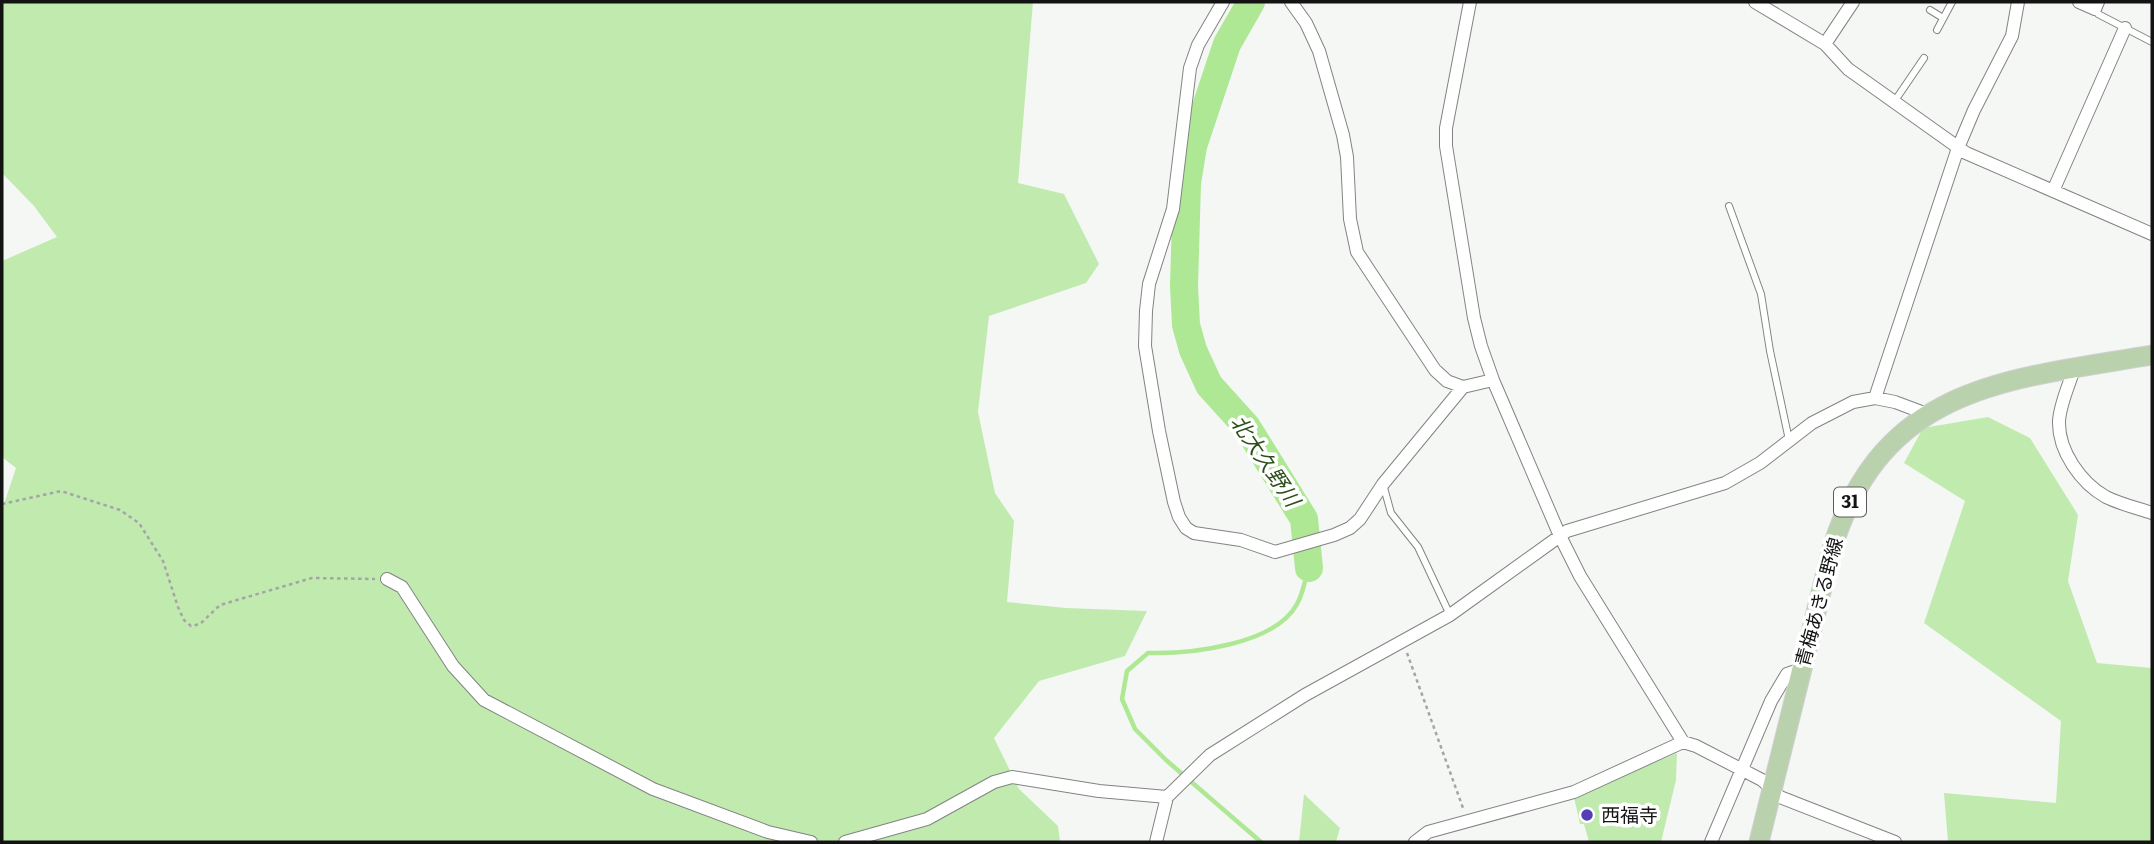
<svg xmlns="http://www.w3.org/2000/svg" width="2154" height="844" viewBox="0 0 2154 844" font-family="Literata,'Noto Sans JP',serif">
<style>
.green{fill:#c1eaaf}
.lines{fill:none;stroke-linecap:round;stroke-linejoin:round}
.stream{stroke:#afe895;stroke-width:4.5}
.river{stroke:#afe895;stroke-width:28}
.lane-casing{stroke:#828481;stroke-width:8}
.street-casing{stroke:#828481;stroke-width:14}
.primary-casing{stroke:#d0d0d0;stroke-width:21}
.path{stroke:#a4a5a4;stroke-width:2.5;stroke-dasharray:3.5 3.5;stroke-linecap:butt}
.lane{stroke:#fff;stroke-width:6}
.street{stroke:#fff;stroke-width:12}
.primary{stroke:#b9d2ad;stroke-width:19}
.poi-dot{fill:#553db5;stroke:#fff;stroke-width:2.5}
.labels{text-anchor:middle;stroke-width:7;stroke-linejoin:round;paint-order:stroke}
.shield{fill:#fff;stroke:#595a59;stroke-width:2}
.shield-label{font-size:18px;font-weight:bold;fill:#121312}
.street-label{font-size:19px;fill:#121312;stroke:#fff}
.poi-label{font-size:19px;fill:#121312;stroke:#fff;text-anchor:start}
.water-label{font-size:21px;font-style:italic;fill:#2c5019;stroke:#fff}
</style>
<rect width="100%" height="100%" fill="#f5f7f5"/>
<path class="green" d="M2,2H1033L1018,183L1064,194L1099,264L1086,283L989,316L978,412L995,493L1014,521L1007,602L1066,608L1147,611L1125,656L1039,681L994,738L1019,789L1058,826L1060,842H2V510L16,468L2,457V261L57,237L34,206L2,173Z
M1988,417L2030,438L2078,515L2068,581L2097,663L2152,668V842H1948L1944,793L2056,803L2061,721L1924,623L1965,501L1904,463L1923,428Z
M1677,753L1676,780L1661,842H1589L1584,824H1580L1574,797Z
M1304,794L1340,828L1336,842H1299Z"/>
<g class="lines">
<path class="stream" d="M1261,842L1166,760L1135,729L1122,699L1127,671L1148,653C1190,654 1275,645 1297,604C1303,594 1305,579 1309,568"/>
<path class="river" d="M1251,2L1227,44L1193,146L1187,183L1184,286L1186,325L1193,350L1209,385L1247,427L1304,519L1309,568"/>
<g class="lane-casing">
<path id="lane" d="M2095,9L2098,14L2152,42
M1930,10L1943,18
M1937,30L1952,2
M1894,102L1924,58
M1729,206L1761,294L1770,351L1789,440
M1383,484L1391,513L1418,547L1450,615"/>
</g>
<g class="street-casing">
<path id="street" d="M1223,2L1198,45L1190,68L1173,209L1149,284L1146,311L1145,346L1159,431L1174,502L1179,517L1186,528L1194,533L1241,540L1275,552L1334,535L1350,528L1360,519L1383,484L1463,387L1493,380
M1291,2L1306,23L1319,51L1343,135L1347,157L1350,219L1357,252L1435,370L1447,381L1463,387
M1470,2L1446,128V146L1474,318L1481,346L1493,380L1560,536L1580,576L1683,742L1696,746L1762,780L1780,797L1895,842
M1755,2L1825,44L1848,69L1966,153L2152,234
M2079,2L2095,9L2098,2
M1825,44L1853,2
M2053,191L2125,28
M2074,369C2069,385 2060,404 2059,421C2058,451 2081,483 2106,497C2120,504 2137,508 2152,513
M1875,398L1958,148L1974,110L2012,36L2018,2
M387,579L402,587L453,666L484,700L653,789L768,832L811,842
M845,842L927,819L994,782L1012,777L1099,791L1167,797
M1156,842L1167,797L1210,755L1305,695L1450,615L1567,531L1725,483L1760,463L1812,423L1853,402L1875,398L1895,402L1927,414
M1415,842L1428,832L1574,792L1683,742
M1711,842L1771,701L1787,674L1802,669"/>
</g>
<g class="primary-casing">
<path id="primary" d="M1759,842L1831,552C1881,385 2005,380 2152,355"/>
</g>
<path class="path" d="M2,504L61,491L120,510L139,523L163,561L178,607L184,620L191,626L200,624L220,605L312,578L375,579
M1407,653L1463,808"/>
<use href="#lane" class="lane"/>
<use href="#street" class="street"/>
<use href="#primary" class="primary"/>
</g>
<circle class="poi-dot" cx="1587" cy="815" r="7"/>
<g class="labels">
<rect class="shield" x="1834" y="487.5" width="32" height="29" rx="5"/>
<g class="shield-label">
<text x="1850" y="508">31</text>
</g>
<g class="street-label">
<text transform="translate(1819 602) rotate(-75)" y="7">青梅あきる野線</text>
</g>
<g class="poi-label">
<text x="1601" y="822">西福寺</text>
</g>
<g class="water-label">
<text transform="translate(1265 461) rotate(56)" y="7">北大久野川</text>
</g>
</g>
<rect width="2154" height="844" fill="none" stroke="#121312" stroke-width="7"/>
</svg>
